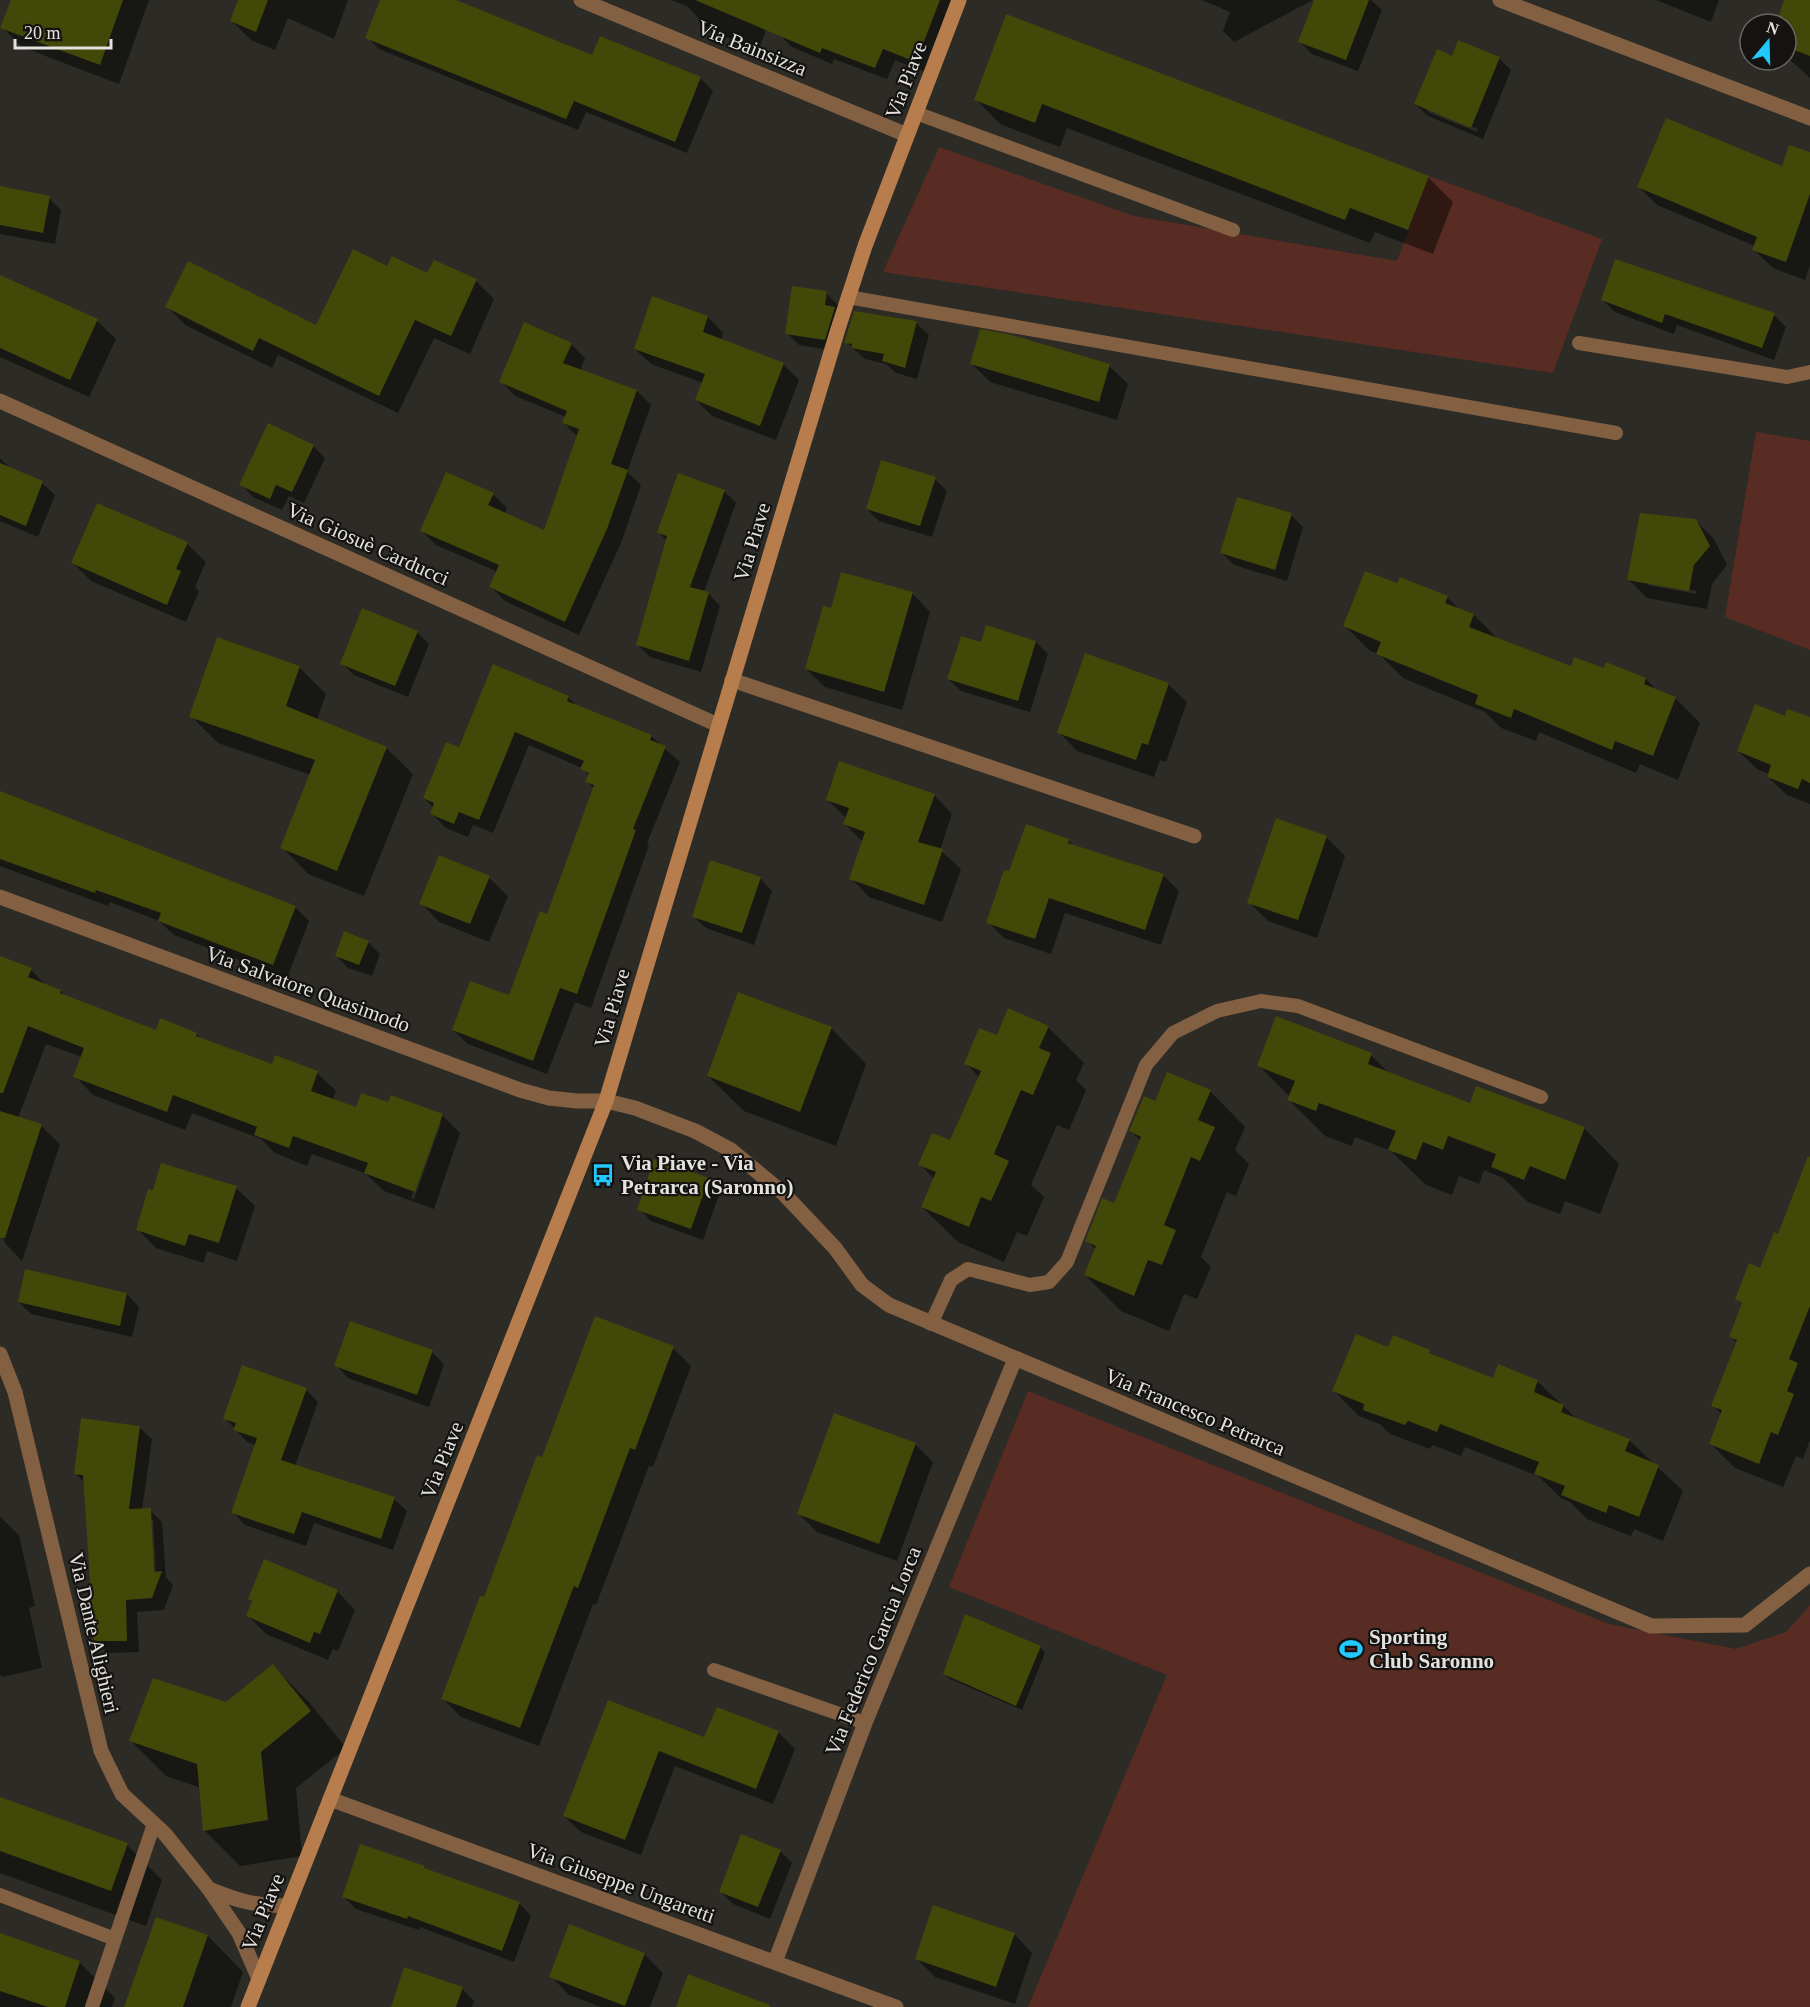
<svg xmlns="http://www.w3.org/2000/svg" width="1810" height="2007" viewBox="0 0 1810 2007" font-family="Georgia,serif">
<style>
.green{fill:#592c23}
.shadow{fill:#0007;fill-rule:evenodd}
.building{fill:#424807}
.lines{fill:none;stroke-linecap:round;stroke-linejoin:round}
.lane{stroke:#846042;stroke-width:14}
.street{stroke:#846042;stroke-width:15}
.secondary{stroke:#b77d4c;stroke-width:15}
.labels{text-anchor:middle;stroke-width:4.5;stroke-linejoin:round;paint-order:stroke}
.street-label{font-size:21px;fill:#e3e2df;stroke:#141311}
.poi-label{font-size:21px;font-weight:bold;fill:#e3e2df;stroke:#141311;text-anchor:start}
</style>
<rect width="100%" height="100%" fill="#2c2b26"/>
<path class="green" d="M939,147L1134,216L1397,261L1429,176L1602,239L1553,373L883,272Z
M1756,432L1810,441V650L1725,617Z
M1028,1391L1609,1624L1736,1649L1786,1632L1810,1605V2007H1028L1167,1675L949,1587Z"/>
<path class="shadow" d="M13,0H149L119,84L22,47L2,27Z
M240,0H348L334,39L288,18L275,50L251,40L232,21Z
M382,0H452L593,57L700,78L713,91L687,153L586,112L578,130L379,49L367,37Z
M671,0H777L759,49L712,32L687,6Z
M794,0H956L928,73L895,60L887,79L834,59L832,64L792,47L780,35Z
M1202,0H1313L1234,42L1223,31L1230,12Z
M1316,0H1371L1382,10L1358,71L1312,54L1300,42Z
M1656,0H1719L1711,22Z
M1785,0H1810V78L1786,56V24H1777Z
M1007,16L1428,177L1453,202L1433,254L1375,232L1370,243L1067,128L1060,147L1000,124L976,99Z
M1452,58H1499L1511,70L1483,139L1428,116L1415,104ZM1428,108L1478,129L1477,132L1428,112Z
M1810,154V265L1805,280L1773,268L1754,250L1755,246L1657,205L1639,187L1783,168Z
M0,188L49,198L61,210L55,244L0,234Z
M388,268L428,276L476,281L494,299L470,354L434,338L398,413L278,355L272,368L185,325L167,306L317,327Z
M0,276L97,321L116,339L89,397L0,357Z
M826,293L838,305L837,351L799,345L787,333Z
M1603,300L1774,315L1786,327L1774,360L1677,325L1674,334L1615,312Z
M708,317L723,333L721,340L783,364L799,380L776,440L712,416L696,400L703,383L651,364L635,349Z
M916,323L929,335L917,379L896,373L886,364L865,359L846,342Z
M571,344L585,358L580,371L637,391L651,405L627,472L641,485L621,543L579,635L505,601L491,587L498,572L436,545L422,531L493,494L507,508L505,513L544,532L578,437L564,423L566,417L515,396L501,381Z
M971,363L1109,366L1128,384L1117,420L990,382Z
M313,446L325,458L304,503L289,496L282,510L253,497L241,484Z
M0,458L12,470L42,483L55,495L38,537L0,521Z
M935,479L947,491L932,537L879,521L867,509Z
M724,491L736,503L704,592L708,593L720,606L701,672L650,657L638,645L667,541L658,532Z
M98,505L187,544L206,562L195,587L199,591L186,622L91,581L72,562Z
M1291,515L1303,527L1287,581L1234,565L1222,553Z
M1695,520L1714,539L1727,565L1712,584L1707,609L1647,598L1628,579ZM1648,582L1697,591L1696,594L1648,585Z
M1398,585L1447,597L1460,610L1474,615L1498,639L1572,668L1605,670L1646,679L1658,692L1676,699L1700,723L1678,780L1640,764L1636,773L1539,732L1536,741L1501,728L1485,712L1403,678L1379,654L1370,651L1345,626Z
M912,593L930,612L902,710L825,687L806,669L832,610Z
M417,632L429,644L408,697L354,675L342,663Z
M1036,642L1048,654L1030,712L961,691L948,679L982,644Z
M299,667L326,694L317,720L386,748L413,774L364,896L308,874L282,847L311,775L218,743L191,716Z
M1168,684L1187,702L1166,762L1160,760L1154,777L1077,751L1059,732Z
M568,697L577,706L651,736L680,762L647,843L649,845L591,1008L575,1002L547,1074L468,1044L453,1030L510,997L548,916L594,789L587,781L590,776L582,768L529,745L493,833L473,825L468,837L446,828L432,814L434,808L424,798L459,749Z
M1785,718L1810,719V804L1787,795L1768,777L1769,774L1757,769L1738,751Z
M0,793L295,907L309,921L287,978L174,935L159,921L110,902L108,906L0,866Z
M934,795L952,814L940,850L961,869L942,922L869,897L851,878L863,842L845,824L847,819L828,800Z
M1326,837L1345,856L1317,938L1268,921L1249,902Z
M1068,840L1074,846L1163,875L1179,891L1161,945L1065,913L1051,954L1004,938L988,922L1010,873Z
M440,857L489,878L508,896L489,942L439,922L421,903Z
M760,878L772,891L754,945L706,928L693,916Z
M368,942L380,954L372,976L348,968L336,955Z
M0,958L31,970L47,986L61,991L66,997L157,1031L197,1034L202,1039L273,1066L276,1057L317,1073L336,1091L333,1099L357,1109L389,1104L442,1115L460,1133L434,1209L384,1191L365,1173L312,1154L307,1166L275,1153L261,1139L192,1113L185,1130L93,1095L75,1076L82,1057L46,1044L18,1118L41,1126L60,1144L22,1261L5,1243L0,1231ZM438,1123H441L414,1199L411,1198Z
M1048,1027L1084,1063L1076,1080L1086,1090L1069,1130L1057,1125L1031,1185L1044,1197L1027,1236L1017,1232L1004,1262L958,1242L922,1207L934,1179L920,1164L951,1142L979,1077L966,1063L997,1037Z
M831,1028L866,1064L836,1146L744,1111L708,1076Z
M1371,1055L1390,1074L1471,1105L1584,1128L1619,1164L1600,1214L1565,1201L1560,1214L1528,1202L1503,1178L1484,1170L1479,1184L1459,1176L1452,1195L1426,1185L1391,1151L1355,1137L1352,1146L1325,1136L1289,1100L1290,1097L1258,1065Z
M1210,1091L1245,1127L1235,1150L1249,1164L1236,1196L1227,1192L1201,1257L1211,1267L1197,1299L1184,1294L1169,1331L1121,1311L1085,1275L1096,1250L1087,1240L1114,1205L1141,1141L1131,1131L1156,1103Z
M1810,1171V1440L1803,1459L1796,1456L1783,1487L1735,1468L1711,1444L1722,1415L1713,1405L1737,1343L1730,1336L1743,1305L1737,1299L1761,1270Z
M708,1180L720,1192L703,1240L651,1221L639,1209Z
M236,1188L255,1206L237,1261L207,1251L204,1263L156,1248L137,1229L154,1192Z
M26,1271L127,1294L139,1307L132,1337L31,1314L19,1302Z
M673,1348L691,1366L653,1467L649,1466L596,1605L593,1604L539,1746L461,1717L443,1699L543,1459Z
M1389,1349L1429,1352L1434,1357L1494,1380L1499,1366L1538,1382L1578,1420L1629,1440L1683,1491L1663,1541L1634,1529L1631,1536L1587,1519L1570,1502L1561,1498L1538,1476L1465,1447L1461,1456L1433,1445L1430,1449L1390,1434L1380,1424L1359,1416L1334,1391Z
M432,1352L444,1364L429,1407L348,1378L336,1365Z
M306,1390L318,1402L295,1466L394,1499L407,1511L393,1550L314,1523L306,1546L245,1525L233,1512L256,1445L247,1442L225,1418Z
M139,1427L152,1439L142,1510H150L162,1522L166,1577L173,1585L164,1610L137,1612L139,1652L108,1653L95,1640L85,1483L76,1474ZM150,1520H153L156,1579H153Z
M915,1444L933,1462L897,1561L817,1532L799,1514Z
M0,1517L19,1535L35,1606L29,1608L42,1668L2,1677L0,1674Z
M337,1591L355,1610L338,1651L333,1649L328,1660L266,1634L248,1616L253,1603L249,1599Z
M1040,1647L1045,1653L1022,1710L950,1679L944,1673Z
M273,1666L309,1702L346,1748L296,1788L302,1856L240,1866L204,1830L201,1788L166,1776L131,1741L227,1704Z
M609,1702L705,1739L717,1709L779,1733L795,1749L773,1804L675,1766L641,1855L581,1832L564,1816Z
M0,1799L127,1845L162,1880L146,1926L0,1873Z
M780,1851L792,1863L770,1919L733,1904L721,1892Z
M424,1868L428,1871L519,1903L531,1916L514,1962L420,1927L419,1930L356,1909L344,1897Z
M157,1919L208,1936L243,1972L231,2007H126Z
M570,1926L645,1955L663,1973L650,2007H601L569,1995L551,1976Z
M1014,1934L1032,1953L1015,2004L935,1977L917,1959Z
M0,1935L79,1962L115,1998L112,2007H0Z
M462,1989L474,2001L472,2007H392Z"/>
<path class="building" d="M11,0H123L100,65L0,28Z
M238,0H268L256,32L230,21Z
M380,0H456L592,55L600,36L701,77L675,142L574,101L566,119L365,38Z
M695,0H940L916,62L883,49L875,68L822,48L820,53Z
M1314,0H1369L1346,60L1298,42Z
M1784,0H1810V56L1786,47V24H1776Z
M1006,14L1429,176L1408,230L1350,208L1345,220L1042,104L1035,123L974,100Z
M1458,40L1500,57L1471,128L1414,104L1437,49L1452,56Z
M1666,118L1782,166L1789,145L1810,152V194L1786,262L1752,250L1757,237L1637,187Z
M0,186L50,196L43,233L0,225Z
M353,249L387,266L392,256L427,273L434,260L477,279L451,336L415,320L379,396L259,338L253,351L165,307L188,261L316,325Z
M1615,259L1775,313L1762,348L1665,314L1662,323L1601,300Z
M0,275L98,319L70,380L0,348Z
M792,286L827,291L825,305L835,307L825,340L785,334Z
M652,296L708,316L703,332L784,363L760,426L695,400L705,374L634,349Z
M854,311L917,321L905,368L882,361L884,354L851,348L852,344L844,343Z
M524,322L572,343L563,363L637,390L611,464L628,470L607,529L565,622L489,587L499,565L420,531L446,472L494,493L488,505L544,530L579,429L562,423L567,411L499,382Z
M980,329L1008,334L1110,364L1099,402L970,364Z
M268,423L314,445L292,492L276,485L270,499L239,485Z
M881,460L936,477L920,526L866,509Z
M0,463L43,481L26,526L0,515Z
M678,473L725,490L690,587L709,592L689,661L636,645L667,536L657,533Z
M1237,497L1292,513L1275,570L1220,553Z
M97,503L188,542L176,569L181,571L167,605L71,563Z
M1640,513L1696,519L1710,546L1694,565L1689,591L1627,580Z
M1365,571L1397,583L1400,577L1448,596L1445,603L1474,614L1469,627L1571,666L1574,657L1604,668L1606,662L1646,678L1644,684L1676,697L1653,756L1615,741L1612,750L1514,709L1511,718L1475,704L1478,695L1376,654L1381,642L1343,626Z
M841,572L913,592L884,692L805,669L823,606L831,608Z
M362,608L418,631L395,686L340,664Z
M986,625L1036,641L1018,701L947,679L961,636L981,642Z
M217,637L300,666L286,706L387,747L337,871L280,848L315,760L189,717Z
M1085,653L1169,683L1148,745L1142,743L1136,760L1057,733Z
M493,664L569,696L567,701L652,735L650,740L666,746L633,829L636,830L577,994L560,988L533,1061L452,1030L470,981L509,995L540,911L547,914L594,785L585,782L589,773L580,769L584,761L515,732L479,820L459,812L454,824L430,814L434,803L423,798L446,742L459,747Z
M1755,704L1785,716L1787,709L1810,717V783L1802,779L1798,789L1767,777L1771,765L1737,751Z
M839,761L935,794L918,842L943,849L924,905L849,879L865,832L843,824L849,808L826,800Z
M0,791L296,906L273,965L158,921L161,913L96,890L95,893L0,859Z
M1276,818L1327,836L1298,920L1247,903Z
M1026,824L1069,839L1068,843L1164,874L1145,930L1049,898L1035,939L986,923L1004,870L1009,871Z
M439,855L490,876L470,924L419,904Z
M710,860L761,877L742,933L692,917Z
M344,931L369,941L359,965L335,956Z
M0,956L32,968L28,977L61,990L60,993L156,1030L160,1018L197,1033L196,1036L272,1064L275,1055L318,1071L311,1091L356,1107L361,1093L388,1102L391,1095L443,1114L415,1192L364,1173L368,1163L293,1136L289,1148L254,1135L257,1127L173,1095L167,1112L73,1077L84,1048L28,1026L3,1093H0Z
M738,992L832,1027L800,1112L707,1076Z
M1008,1008L1049,1026L1039,1048L1051,1053L1033,1095L1021,1090L994,1154L1009,1161L991,1201L981,1197L969,1227L921,1207L936,1172L918,1165L932,1133L950,1140L981,1071L964,1064L979,1028L997,1035Z
M1276,1016L1372,1053L1368,1064L1470,1103L1476,1086L1585,1127L1565,1180L1530,1166L1524,1180L1491,1167L1496,1154L1448,1136L1443,1150L1423,1142L1416,1160L1388,1150L1396,1131L1319,1103L1316,1111L1287,1100L1295,1081L1257,1066Z
M1167,1072L1211,1090L1198,1120L1215,1127L1200,1161L1191,1157L1164,1225L1176,1230L1162,1265L1148,1260L1134,1296L1084,1275L1096,1246L1085,1241L1102,1198L1114,1203L1141,1137L1129,1131L1144,1096L1155,1101Z
M0,1111L42,1124L5,1238H0Z
M1808,1156L1810,1157V1306L1789,1359L1798,1363L1787,1391L1794,1394L1778,1435L1771,1432L1759,1464L1709,1444L1722,1410L1711,1406L1737,1340L1729,1337L1742,1303L1735,1299L1749,1263L1760,1268L1774,1232L1778,1234Z
M654,1159L709,1178L691,1229L637,1210Z
M161,1163L237,1186L219,1243L189,1234L185,1246L136,1230L148,1189L153,1190Z
M25,1269L127,1293L120,1326L18,1302Z
M595,1316L674,1346L635,1450L630,1448L578,1588L574,1586L520,1728L441,1699L480,1596L484,1597L537,1455L542,1457Z
M350,1321L433,1350L417,1395L334,1366Z
M1356,1334L1388,1347L1393,1335L1430,1350L1429,1353L1493,1378L1498,1364L1538,1380L1534,1392L1564,1405L1561,1412L1630,1439L1625,1451L1659,1465L1639,1517L1609,1505L1606,1513L1561,1495L1565,1486L1534,1474L1539,1462L1440,1424L1437,1432L1408,1421L1405,1425L1363,1410L1364,1404L1332,1391Z
M242,1365L307,1388L281,1460L395,1497L381,1539L302,1512L294,1534L231,1513L257,1438L233,1430L236,1423L223,1419Z
M834,1413L916,1443L879,1544L797,1514Z
M81,1418L140,1426L129,1509L151,1508L154,1572L162,1571L152,1598L126,1600L127,1641H94L83,1475L74,1474Z
M264,1559L338,1590L320,1634L314,1632L310,1643L246,1616L252,1601L248,1599Z
M965,1614L1041,1646L1016,1706L943,1674Z
M273,1664L311,1711L261,1752L268,1820L203,1831L197,1764L129,1741L153,1678L226,1702Z
M608,1700L704,1737L717,1707L779,1731L756,1789L659,1751L625,1840L563,1816Z
M0,1797L128,1843L111,1891L0,1851Z
M741,1834L781,1850L758,1907L719,1892Z
M360,1844L425,1866L424,1868L520,1902L502,1951L408,1916L407,1919L342,1897Z
M933,1905L1015,1933L996,1987L915,1959Z
M156,1917L208,1935L183,2007H124Z
M569,1924L645,1953L625,2006L549,1977Z
M0,1933L80,1961L65,2007H48L0,1991Z
M404,1967L463,1987L456,2007H391Z
M688,1974L770,2005V2007H676Z"/>
<g class="lines">
<path class="lane" d="M916,113L1233,230
M848,297L1616,433
M1579,343L1787,377L1810,372
M931,1324L951,1280L968,1269L1030,1285L1049,1282L1067,1262L1146,1065L1173,1033L1217,1011L1261,1001L1298,1006L1541,1097
M714,1670L865,1723
M0,1895L115,1939L154,1824
M92,2007L115,1939"/>
<path class="street" d="M581,0L907,135
M1500,0L1810,118
M0,401L718,725
M732,680L1194,836
M0,897L520,1090L549,1098L577,1101H606L635,1108L695,1131L731,1150L783,1193L835,1248L862,1285L889,1305L1651,1626L1745,1625L1810,1574
M0,1354L15,1392L101,1751L122,1794L165,1834L209,1889L239,1933L259,1979
M330,1799L896,2007
M209,1889C240,1902 254,1905 288,1906
M775,1962L865,1723L1015,1359"/>
<path class="secondary" d="M248,2007L606,1101L838,329L865,246L959,0"/>
</g>
<defs>
<g id="bus-bare" transform="scale(1.8)"><path d="M-5-6H5V4H4V6H2V4H-2V6H-4V4H-5ZM-3.5-4V0h7V-4ZM-3.5 1.2v1.5H-2V1.2ZM2 1.2v1.5H3.5V1.2Z" fill="#22c9fe" stroke="#141311" stroke-width="2.5" paint-order="stroke"/></g>
<g id="stadium-bare" transform="scale(1.8)"><path d="M0-5a6.5 5 0 1 0 0 10a6.5 5 0 1 0 0-10ZM-3.5-1.8h7v3.6h-7Z" fill="#22c9fe" stroke="#141311" stroke-width="2.5" paint-order="stroke"/></g>
</defs>
<g fill-rule="evenodd">
<use href="#bus-bare" x="603" y="1175"/>
<use href="#stadium-bare" x="1351" y="1649"/>
</g>
<g class="labels">
<g class="street-label">
<text transform="translate(752 48) rotate(22)" y="7">Via Bainsizza</text>
<text transform="translate(906 80) rotate(-69)" y="7">Via Piave</text>
<text transform="translate(752 542) rotate(-73)" y="7">Via Piave</text>
<text transform="translate(368 544) rotate(24)" y="7">Via Giosuè Carducci</text>
<text transform="translate(308 989) rotate(20)" y="7">Via Salvatore Quasimodo</text>
<text transform="translate(612 1008) rotate(-74)" y="7">Via Piave</text>
<text transform="translate(1195 1412) rotate(23)" y="7">Via Francesco Petrarca</text>
<text transform="translate(442 1460) rotate(-68)" y="7">Via Piave</text>
<text transform="translate(94 1633) rotate(77)" y="7">Via Dante Alighieri</text>
<text transform="translate(873 1651) rotate(-68)" y="7">Via Federico Garcia Lorca</text>
<text transform="translate(621 1883) rotate(20)" y="7">Via Giuseppe Ungaretti</text>
<text transform="translate(263 1912) rotate(-68)" y="7">Via Piave</text>
</g>
<g class="poi-label">
<text x="621" y="1170">Via Piave - Via<tspan x="621" dy="24">Petrarca (Saronno)</tspan></text>
<text x="1369" y="1644">Sporting<tspan x="1369" dy="24">Club Saronno</tspan></text>
</g>
</g>
<g transform="translate(1768 42) rotate(19)"><circle r="28" fill="#141311" stroke="#676663" stroke-width="1.5"/>
<path d="M0-4.5L10 22L0 15L-10 22Z" fill="#22c9fe"/>
<text y="-9" font-size="16" font-weight="bold" text-anchor="middle" fill="#e3e2df">N</text>
</g>
<path d="M15 39v9h96v-9" fill="none" stroke="#e3e2df" stroke-width="3"/>
<text x="24" y="39" font-size="18" fill="#e3e2df" stroke="#141311" stroke-width="4.5" paint-order="stroke">20 m</text>
</svg>
